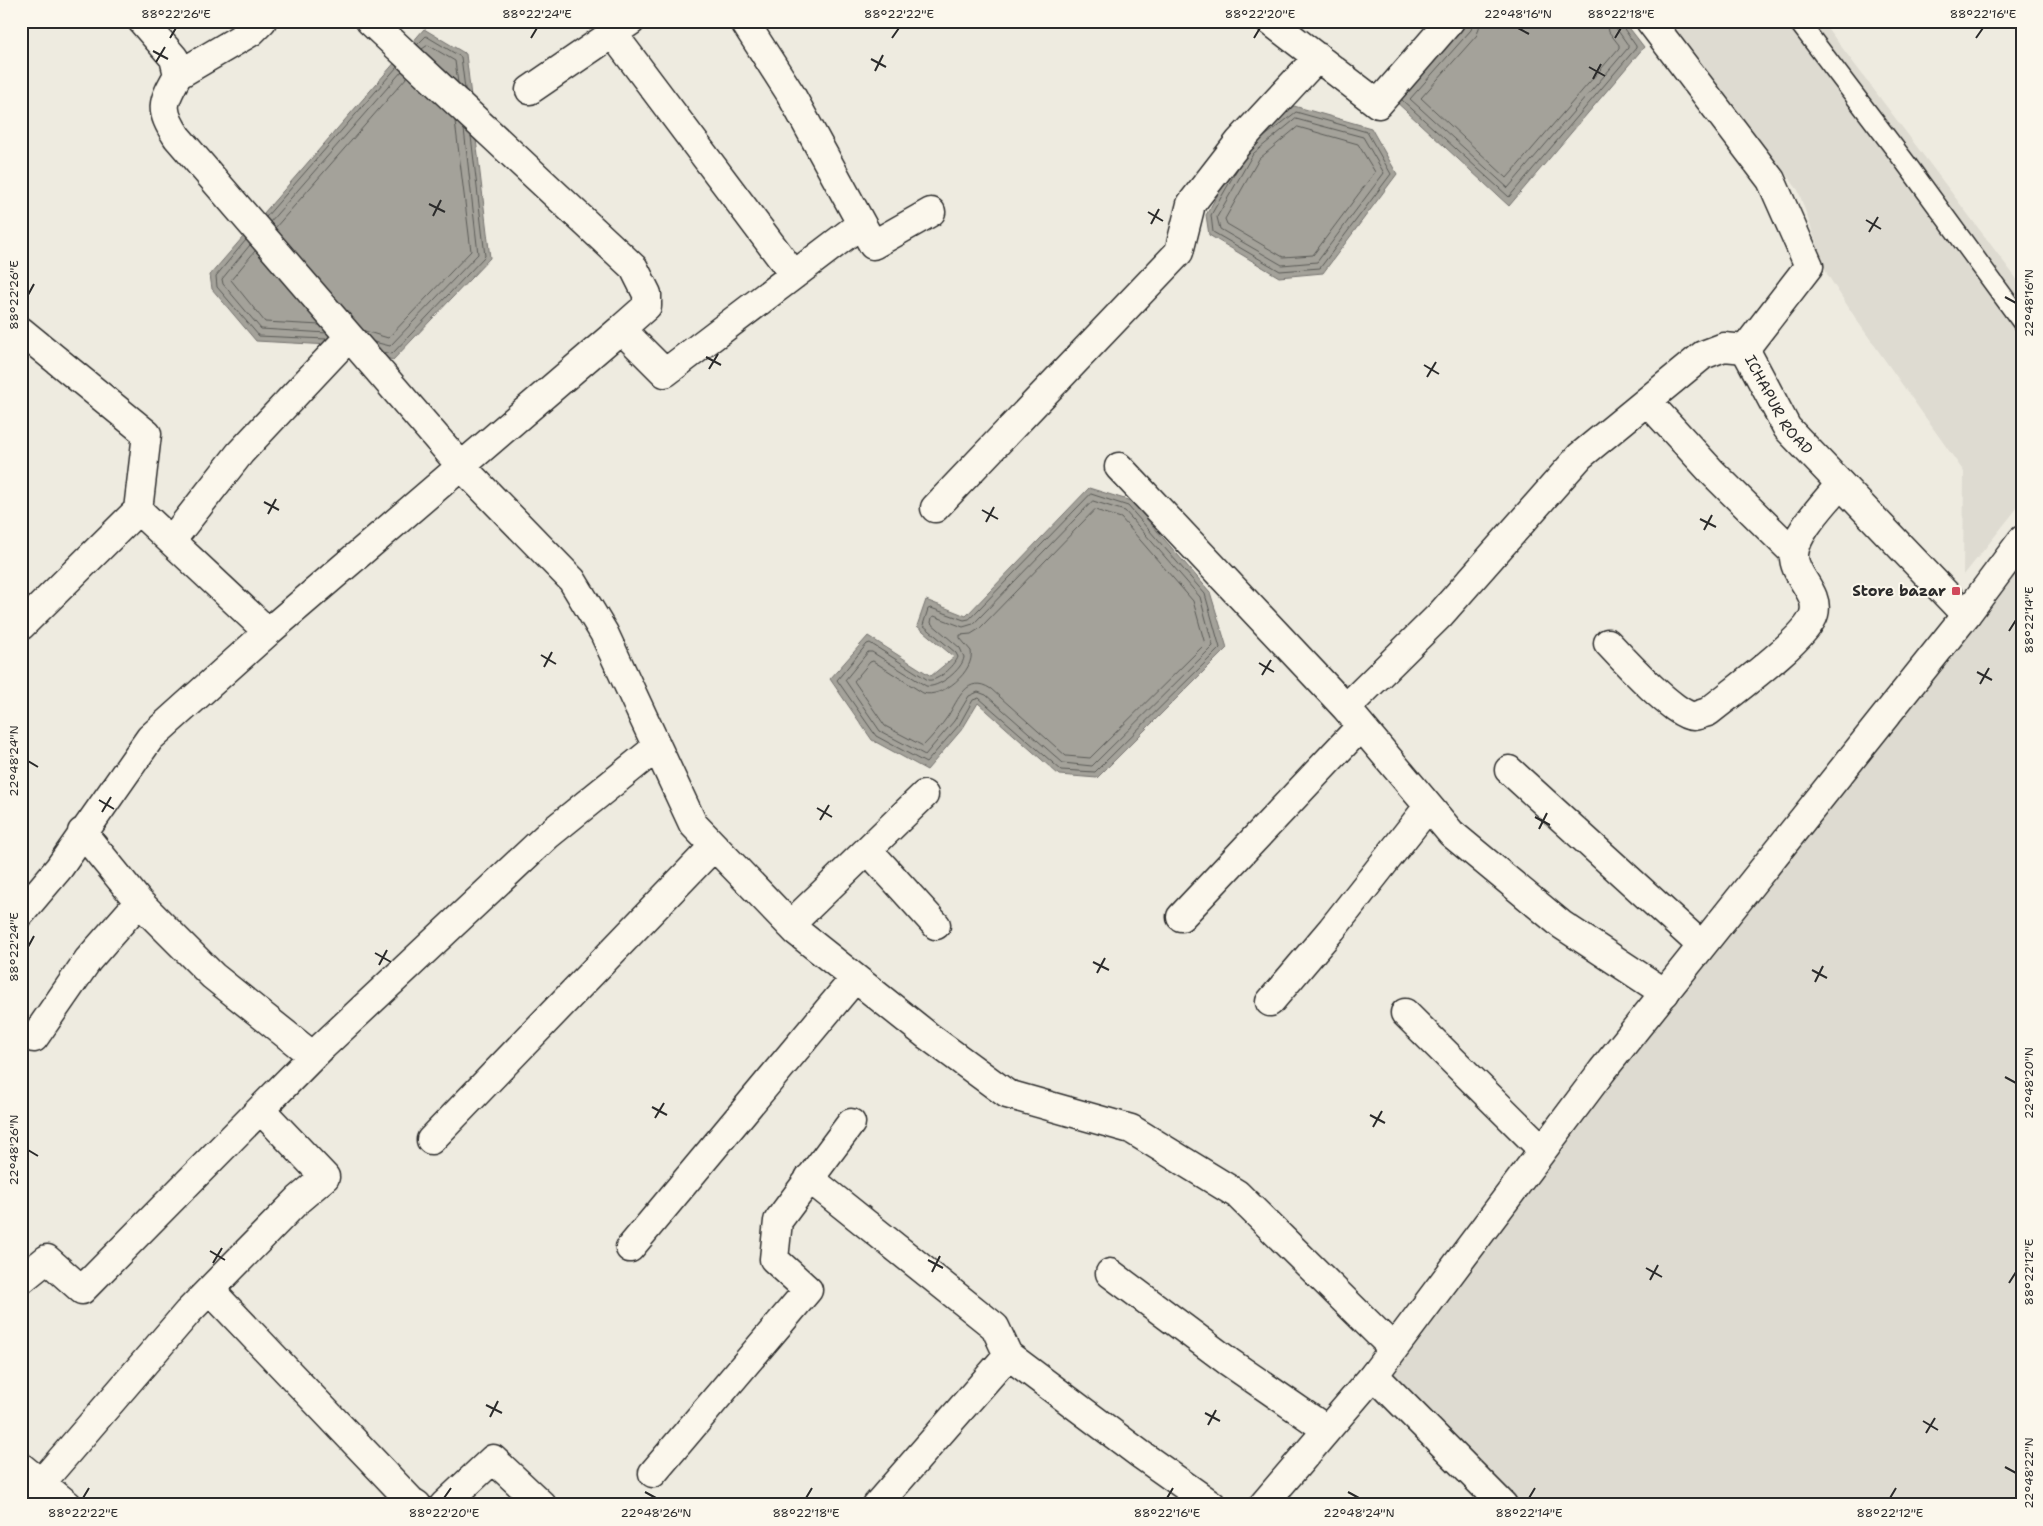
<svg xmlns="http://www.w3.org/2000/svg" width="2043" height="1526" viewBox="0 0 2043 1526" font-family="'Shantell Sans',sans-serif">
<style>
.built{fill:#dedbd1}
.water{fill:#a4a29a;stroke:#74726e}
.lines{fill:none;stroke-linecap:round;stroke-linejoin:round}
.shore{stroke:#5b5b57;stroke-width:1}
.service-casing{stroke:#2b2b2b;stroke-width:22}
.minor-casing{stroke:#2b2b2b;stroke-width:31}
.tertiary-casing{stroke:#2b2b2b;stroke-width:31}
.primary-casing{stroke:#2b2b2b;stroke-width:31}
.service{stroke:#fbf7ec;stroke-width:19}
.minor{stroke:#fbf7ec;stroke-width:28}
.tertiary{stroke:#fbf7ec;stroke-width:28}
.primary{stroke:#fbf7ec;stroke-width:28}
.ticks{fill:none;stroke:#2b2b2b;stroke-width:2}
.poi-dot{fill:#d1495b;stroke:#fbf7ec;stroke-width:2}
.labels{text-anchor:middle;stroke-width:4;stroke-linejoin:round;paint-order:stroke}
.street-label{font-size:15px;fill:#2b2b2b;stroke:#fbf7ec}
.poi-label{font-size:15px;font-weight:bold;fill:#2b2b2b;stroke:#fbf7ec;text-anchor:end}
.neatline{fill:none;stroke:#2b2b2b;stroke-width:2}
.ticks-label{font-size:12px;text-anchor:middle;fill:#2b2b2b}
</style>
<rect width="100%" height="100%" fill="#eeebe0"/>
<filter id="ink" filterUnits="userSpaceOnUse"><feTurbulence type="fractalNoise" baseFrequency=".02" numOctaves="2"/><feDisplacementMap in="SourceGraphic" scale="10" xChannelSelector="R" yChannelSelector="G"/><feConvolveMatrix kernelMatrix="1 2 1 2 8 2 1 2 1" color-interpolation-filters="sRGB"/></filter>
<g filter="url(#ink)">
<path class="built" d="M1668,21H1822L2022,286V502L1963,576L1964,472L1858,322L1827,274L1798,190Z
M2022,550V1505H1513L1378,1373Z"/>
<path class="water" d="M1464,21H1624L1644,47L1509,206L1393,99Z
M424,29L466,54L490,258L393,360L348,346L256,341L212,289L210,275Z
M1294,106L1371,128L1397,174L1323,273L1279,277L1209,235L1206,215L1245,147Z
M1089,488L1131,501L1210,592L1227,648L1097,778L1059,775L978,703L963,728L927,770L872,740L830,679L868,636L931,676L954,657L917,626L926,600L966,616Z"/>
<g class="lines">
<path class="shore" d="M1474,21L1471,30L1410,99L1508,188L1628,48V45L1616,28L1614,21
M1481,21L1477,35L1421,98L1507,178L1619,48V45L1609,32L1607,21
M417,45L426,36L461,57L465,89
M422,49L428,45L455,61L458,83
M1402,100L1509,197L1636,48V46L1622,26L1621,21
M1296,119L1363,137L1384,173L1317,262L1282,265L1220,229L1217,217L1253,154Z
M1298,127L1358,144L1375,172L1313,255L1283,257L1227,224L1225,219L1259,159Z
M1239,166L1211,215L1213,232L1280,271L1320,268L1391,174L1367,132L1296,112L1264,137
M266,217L397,67
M270,222L402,71
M275,228L407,77
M246,240L216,276L217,287L259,336L326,339
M250,245L222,279L223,284L261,329L327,333
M255,251L231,280L265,322L320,325
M365,331L388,338L471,251L455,121
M374,342L390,346L478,254L464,129
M382,352L392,354L485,256L471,136
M1091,494L1128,506L1205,594L1220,648L1095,772L1061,770L979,698L973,700L959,725L926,763L876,736L837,680L867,644L870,643L928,680C937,682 955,666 958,657L956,653L923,625L928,609L931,608L964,620L969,619Z
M1093,501L1125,511L1200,597L1213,646L1092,766L1063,763L986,695L978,692L969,696L954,721L925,755L880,731L845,680L868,652H872L926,686C938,689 963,669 964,657L960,648L931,623L932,617L934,616L963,627L973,624Z
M1095,510L1121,518L1193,601L1205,644L1090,758L1066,756L991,689C967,673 958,700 948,716C941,726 932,737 923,746L885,726L854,681L870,662L873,661L923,693C942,699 975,671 971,651L960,638V635L971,634L979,629Z"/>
<g class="service-casing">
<path id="service" d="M1798,21L1905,162L2022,322"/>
</g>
<g class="minor-casing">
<path id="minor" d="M142,21L174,58L178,75C162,103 159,109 177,137L461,466L572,580L604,633L693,824L796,931L928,1036L1007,1094L1131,1129L1237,1194L1393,1348
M370,21L634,268L647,294V306L621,329
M744,21L790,93L873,245L931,212
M1270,21L1378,104L1450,21
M613,34L794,275
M178,75L251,32L262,21
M530,90L631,21
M21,331L147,434L138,510L268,632
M1647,401L1711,471L1794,553
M1119,467L1346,708L1451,833L1562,925L1665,993
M935,508L1179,252L1191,204L1239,142L1318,57
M171,541L240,453L349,337
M21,626L138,510
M1608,643C1622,658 1675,716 1693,716C1697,716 1703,713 1708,712C1730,694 1808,638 1814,614C1820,592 1792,575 1794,554C1796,531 1827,501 1840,484
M1346,708L1440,615L1580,456L1703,355L1724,347L1745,349
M1509,770L1701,945
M82,832L139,902L213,976L313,1056
M868,850L936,925
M21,913L59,868L150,738L268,632L621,329L665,373L861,224
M1181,917L1361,726
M790,925L924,795
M1270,1002L1332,929L1428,807
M1405,1013L1542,1149
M34,1038L88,960L139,902
M431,1140L714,846
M809,1178L995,1327L1008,1355L1140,1454L1212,1505
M630,1248L855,978
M1110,1273L1229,1362L1326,1429
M21,1280L47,1259L82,1290L323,1046L548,835L657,747
M210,1290L411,1501L417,1505
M1374,1375L1503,1505
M21,1467L68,1505
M653,1473L808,1290L774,1259L778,1221L851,1123
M21,1503L41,1483L188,1312L299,1199L325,1177L261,1110
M444,1505L493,1459L542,1505
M877,1505L1008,1355"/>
</g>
<g class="tertiary-casing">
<g id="tertiary">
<path id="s1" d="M1650,21L1771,180L1809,266L1745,349L1787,428L1966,615"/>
</g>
</g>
<g class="primary-casing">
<path id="primary" d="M1263,1505L1374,1375L1602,1071L1966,615L2022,540"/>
</g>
<use href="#service" class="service"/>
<use href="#minor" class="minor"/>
<use href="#tertiary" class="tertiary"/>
<use href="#primary" class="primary"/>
</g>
</g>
<path class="ticks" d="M1518,28L1529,34M170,38L176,28M531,38L537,28M892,38L899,28M1254,38L1260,28M1615,38L1621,28M1976,38L1983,28M153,51L168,59M871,59L886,67M156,62L165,47M1589,67L1605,76M875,71L883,55M1593,79L1601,64M429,204L445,212M1148,212L1163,221M433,216L441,200M1866,220L1881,229M1151,224L1159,209M1869,232L1878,217M28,295L34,284M2005,297L2016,303M706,357L721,365M1424,365L1439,374M709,369L718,354M1427,377L1436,362M264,502L279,510M982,510L998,519M268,514L276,499M1700,519L1716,527M986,522L994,507M1704,530L1712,515M2009,631L2016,620M541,655L556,664M1259,663L1274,672M544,667L552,652M1977,672L1992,680M1262,675L1271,660M1980,684L1989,668M28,761L38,767M99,800L114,809M817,808L832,817M102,812L111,797M1535,817L1550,825M820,820L829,805M1539,829L1547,813M28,947L34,936M375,953L391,962M1093,962L1109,970M379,965L387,950M1812,970L1827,978M1097,973L1105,958M1815,982L1823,966M2005,1077L2016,1083M652,1107L667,1115M1370,1115L1385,1123M655,1118L664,1103M1373,1127L1382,1111M28,1150L38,1156M210,1251L225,1260M928,1260L943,1268M213,1263L222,1248M1646,1268L1662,1277M932,1272L940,1256M1650,1280L1658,1265M2009,1283L2016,1272M486,1405L502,1413M1205,1413L1220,1421M490,1417L498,1401M1923,1421L1938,1430M1208,1425L1216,1410M1926,1433L1935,1418M2005,1467L2016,1473M645,1492L656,1498M1348,1492L1359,1498M83,1498L89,1488M444,1498L451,1488M806,1498L812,1488M1167,1498L1173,1488M1529,1498L1535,1488M1890,1498L1896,1488"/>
<rect class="poi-dot" x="1951" y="586" width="10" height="10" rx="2.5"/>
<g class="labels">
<g class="street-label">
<text dy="5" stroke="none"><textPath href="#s1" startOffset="464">ICHAPUR ROAD</textPath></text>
</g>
<g class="poi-label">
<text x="1946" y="596">Store bazar</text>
</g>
</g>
<rect width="2043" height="1526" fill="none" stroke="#fbf7ec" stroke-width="55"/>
<rect x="28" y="28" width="1988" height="1470" class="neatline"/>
<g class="ticks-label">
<text x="176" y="18">88°22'26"E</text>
<text x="537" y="18">88°22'24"E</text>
<text x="899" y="18">88°22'22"E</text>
<text x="1260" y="18">88°22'20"E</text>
<text x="1518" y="18">22°48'16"N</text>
<text x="1621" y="18">88°22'18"E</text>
<text x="1983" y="18">88°22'16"E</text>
<text transform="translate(14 295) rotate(-90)" y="4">88°22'26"E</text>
<text transform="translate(2029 303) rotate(-90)" y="4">22°48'16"N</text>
<text transform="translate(2029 620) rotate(-90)" y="4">88°22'14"E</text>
<text transform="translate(14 761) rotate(-90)" y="4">22°48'24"N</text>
<text transform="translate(14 947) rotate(-90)" y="4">88°22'24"E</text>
<text transform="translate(2029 1083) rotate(-90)" y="4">22°48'20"N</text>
<text transform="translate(14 1150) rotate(-90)" y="4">22°48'26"N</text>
<text transform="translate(2029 1272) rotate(-90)" y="4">88°22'12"E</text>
<text transform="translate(2029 1473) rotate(-90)" y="4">22°48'22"N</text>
<text x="83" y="1517">88°22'22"E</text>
<text x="444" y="1517">88°22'20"E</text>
<text x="656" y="1517">22°48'26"N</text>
<text x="806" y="1517">88°22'18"E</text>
<text x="1167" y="1517">88°22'16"E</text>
<text x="1359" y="1517">22°48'24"N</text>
<text x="1529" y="1517">88°22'14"E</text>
<text x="1890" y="1517">88°22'12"E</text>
</g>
</svg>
